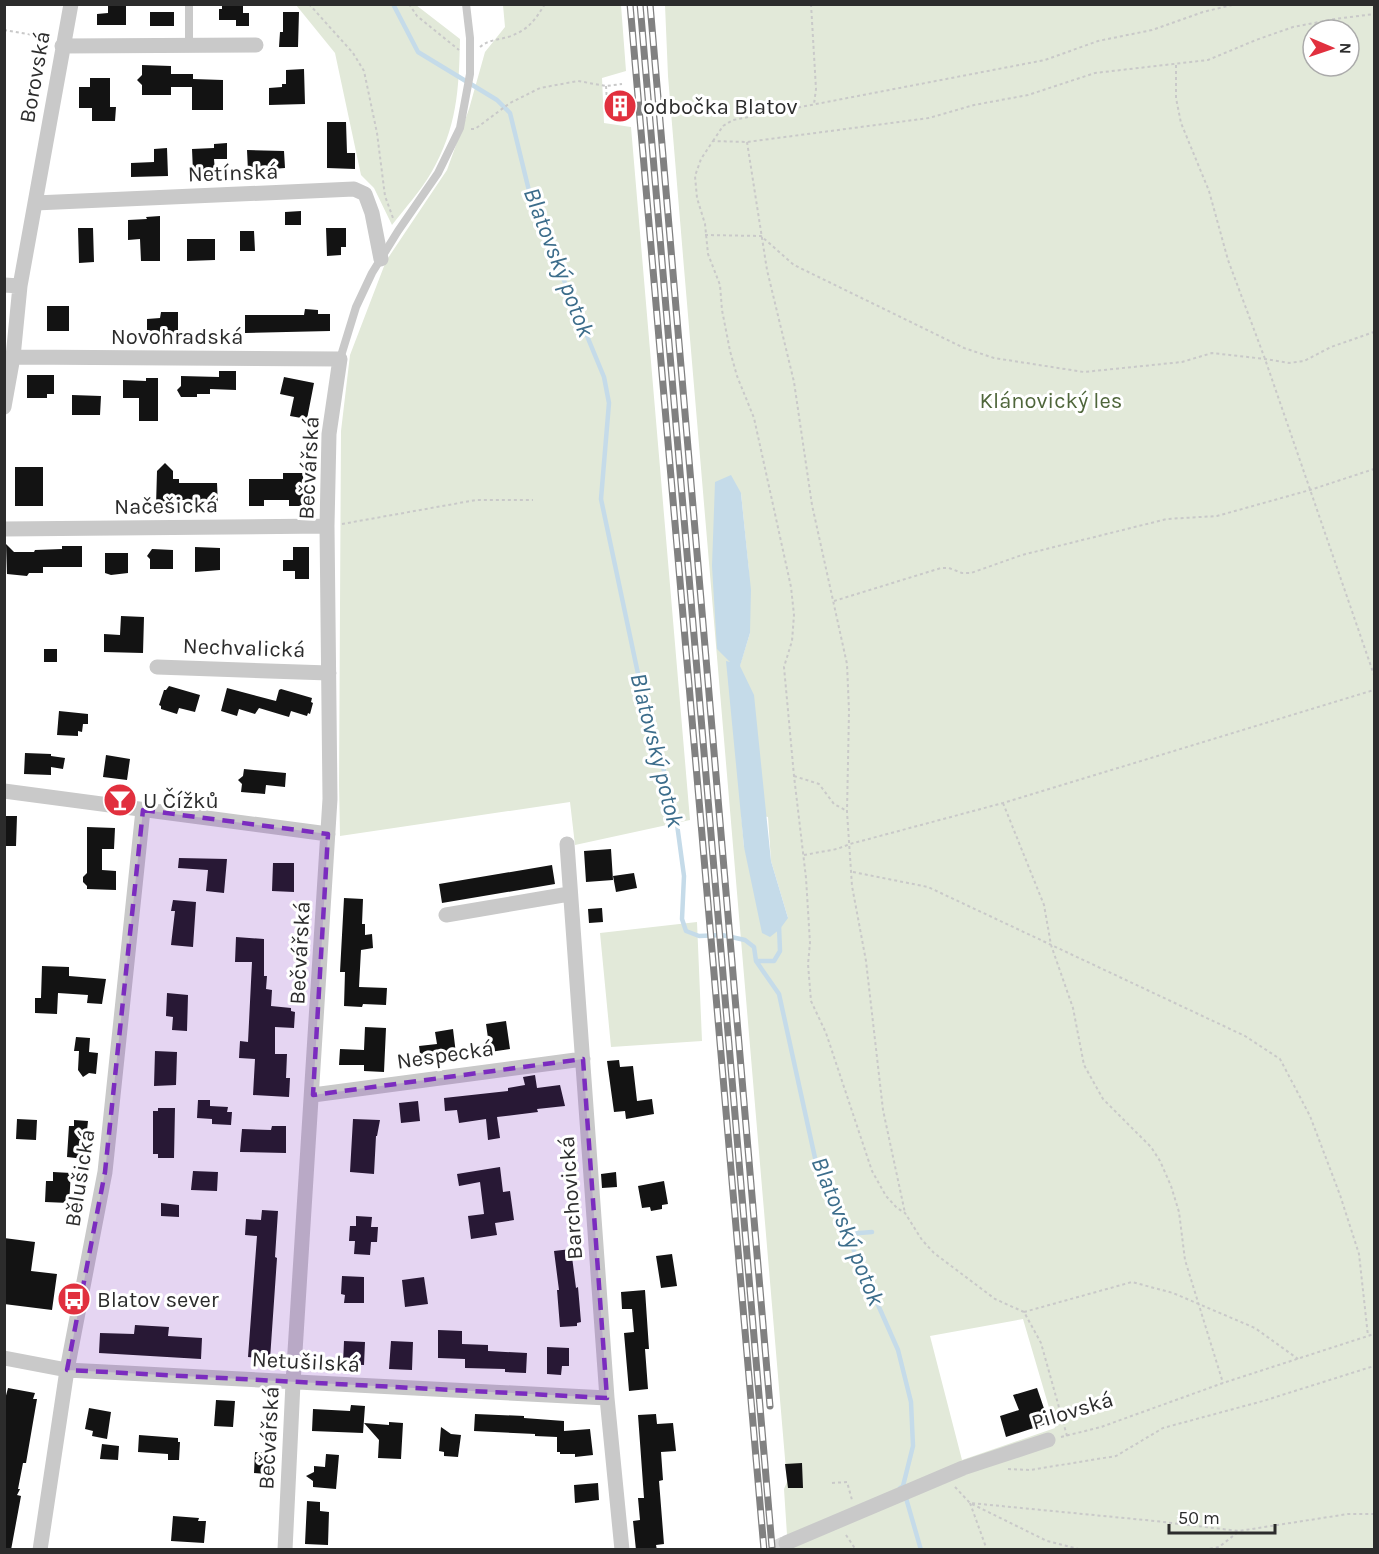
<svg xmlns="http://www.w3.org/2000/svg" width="1379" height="1554" viewBox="0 0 1379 1554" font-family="Karla,sans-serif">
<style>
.green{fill:#e2e9d9;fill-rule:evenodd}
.water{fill:#c5dbe9}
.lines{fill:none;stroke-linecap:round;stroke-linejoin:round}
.stream{stroke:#c5dbe9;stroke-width:4.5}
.building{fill:#131313}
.street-tunnel{stroke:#d5d5d5;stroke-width:15;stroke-dasharray:15 8;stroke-linecap:butt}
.path{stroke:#c9c9c9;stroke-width:2;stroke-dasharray:3 3;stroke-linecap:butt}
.lane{stroke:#c9c9c9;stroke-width:8}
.street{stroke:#c9c9c9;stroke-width:15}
.rail-casing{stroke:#818181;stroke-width:7}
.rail{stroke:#fff;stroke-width:4.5;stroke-dasharray:14;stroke-linecap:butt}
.marked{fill:#7b2cbf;fill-opacity:0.2;stroke:#7b2cbf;stroke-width:4.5;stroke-dasharray:12 8;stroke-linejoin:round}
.labels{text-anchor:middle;stroke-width:6;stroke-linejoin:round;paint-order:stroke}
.street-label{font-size:22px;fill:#2c2c2c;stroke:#fff}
.poi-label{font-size:22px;fill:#2c2c2c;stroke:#fff;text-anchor:start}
.park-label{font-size:22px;fill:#4f663b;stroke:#fff}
.water-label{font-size:24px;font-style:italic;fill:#3c6d8b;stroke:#fff}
</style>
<rect width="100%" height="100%" fill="#fff"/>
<path class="green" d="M296,5H416L460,39C459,90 457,128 431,173C420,192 405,208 392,225L374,188L361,175L335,53Z
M503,5H621L626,71L602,78L604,123L631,127L690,820L575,845L570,802L340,836L339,785L341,431L350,355L386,261L447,170L469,109L485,52L505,27Z
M665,5H1374V1549H792L791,1534L787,1535L784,1489L787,1482L684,268L668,76ZM1313,30H1349V66H1313ZM741,493L749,572L750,633L740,665ZM741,812L768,817L771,861L788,918L744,847ZM1023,1319L1055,1428L962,1460L930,1336Z
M697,922L702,1041L611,1047L600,933Z"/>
<path class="water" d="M731,475L741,493L751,590L750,633L740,666L754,695L771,861L788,918L780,929L770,937L762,933L744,847L726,661L730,662L717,649L712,566L715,482Z"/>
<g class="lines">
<path class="stream" d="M393,4L418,52L497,100L510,113L532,203L604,377L609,403L601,499L648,721L674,802L684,876L682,919L686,931L699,936L722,935L745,940L754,947L756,961L779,994L817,1167L898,1350L911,1402L913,1446L903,1486L900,1488
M756,961H774L780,951L779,926
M847,1234L872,1232
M906,1498L921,1550"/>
</g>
<path class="building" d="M108,4H126V25H97V14L108,13Z
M222,4H243V13H249V26H236V20H219V9H222Z
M150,12H174V26H150Z
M283,12H299L298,47H279L280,32H283Z
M142,65L171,66V74H193V79L223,80V110H192V87H171V95H142V85L137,80L142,75Z
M304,69L305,104L269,105V88L282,87V84H286V70Z
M90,78H110V107H116L115,121H92V108H79V87H90Z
M627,94L629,116L613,117L611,95Z
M327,122H346L347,153H355V169L327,168Z
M227,143V159H214L215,171L193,172L192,149L214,148V144Z
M167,148L168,176L131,177V163L154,162V149Z
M247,150L284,151L285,168L248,171Z
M301,211V225H285V212Z
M160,216V261H141L140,239L128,240V220L147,219L146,217Z
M78,228H93L94,262L79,263Z
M326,228H346V247H341V255L327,256Z
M240,231H254L255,251H240Z
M187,239H215V260L187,261Z
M47,306H69V331H47Z
M305,309L318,310V314H330V331L245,333V315H304Z
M161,312H178V336L147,334V319L160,318Z
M219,371H236V390L210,389V394H197V397H181L177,390L181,386V376L219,377Z
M27,375H54V394H47V398H27Z
M284,377L314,383L307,419L290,416L294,397L280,394Z
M146,378H158V421H139V398H123V380L146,381Z
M72,395L101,396L100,415H72Z
M165,463L173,471V479H179V483H217L218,506H194V500H173V506H156L157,471Z
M15,467H43V506H15Z
M283,473H303L304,506H289V500H264V506H249V479H283Z
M6,544L14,552H34L35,550L62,549V546H82V567H43V573H29L27,576L7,574Z
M195,547L220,548V570L195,572Z
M293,547H309V579H295V571H283V560H293Z
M152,549L173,550V569H150V559L147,556Z
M105,553H128V573L111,575L105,573Z
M121,616L144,617L143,653L104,652V634L120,635Z
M44,649H57V662H44Z
M169,686L200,695L195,712L179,708L177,714L161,709V706L159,705L164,690H166Z
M227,688L276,701L279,690L281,689L312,698L311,702L313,703L310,714L308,713L307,716L291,711L289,717L259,708L255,714L239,709L237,716L221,711Z
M59,711L88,714V724H83L82,732L78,731V736L57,735Z
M25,753L51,754V756L65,758L63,769L51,767V775L24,774Z
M106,755L130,759L127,780L103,777Z
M244,769L286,773L285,787L266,785L265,794L241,792L242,784L238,780L243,776Z
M4,816H17L16,846H4Z
M87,827L115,828L114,849H102V870L116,871V890L87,889V886L83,882V877L87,873Z
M611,849L613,880L586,882L584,851Z
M179,858L227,859L224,893L206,891L208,870L178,868Z
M273,863H294V892L272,891Z
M552,865L555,884L442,903L439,884Z
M634,873L637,888L616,892L613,876Z
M344,898L363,899L362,924H365V935L372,934L373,948L361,950L359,987L387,988L386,1005L363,1004L362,1007L344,1006L345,972H340Z
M173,900L196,902L193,947L171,945L175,911H171Z
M602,908L603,922L589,923L588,909Z
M236,937L264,939V976H267L266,989L272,990L271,1006L291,1008V1011L295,1012L294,1028L275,1027V1054H287L286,1078H290L289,1097L253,1095L255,1059L239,1058L240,1041L248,1042L252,962H235Z
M42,966L69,967V976L106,979L102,1004L87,1003L88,995L58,993L57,1014L35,1013V998H41Z
M167,993L188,995L187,1031L172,1030L173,1017L166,1016Z
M506,1021L510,1049L490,1052L486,1024Z
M365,1027L386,1028L384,1072L364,1071V1065H339L340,1049L364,1050Z
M453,1029L456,1054L435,1056L436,1059L421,1061L419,1046L437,1044L435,1032Z
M76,1037L90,1038L89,1052L98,1053L96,1074L89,1073L83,1077L78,1070L79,1051H74Z
M155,1051L177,1052L176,1085L154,1086Z
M619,1060L620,1067L633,1066L637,1101L652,1099L654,1114L626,1119L625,1111L614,1112L607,1061Z
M535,1075L537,1088L560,1085L565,1106L537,1109L538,1112L497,1117L500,1138L488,1140L486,1119L459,1123L457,1110L445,1111L444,1098L508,1091V1088L525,1085L523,1077Z
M198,1100H210V1106L228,1107L227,1112H232L231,1125L212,1124V1119L197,1118Z
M418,1101L420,1121L401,1123L399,1103Z
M158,1108H175L174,1158H158V1154H153V1111H158Z
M17,1119L37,1120L36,1140L16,1139Z
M353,1119L380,1120L377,1136H376L374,1174L350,1172Z
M74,1120L88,1121L84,1159L67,1157L69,1126H74Z
M272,1126H286V1153L240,1152L242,1129L271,1130Z
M500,1167L503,1192L510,1191L514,1220L495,1223L497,1235L471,1239L468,1216L484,1214L480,1182L459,1186L457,1174Z
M193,1171L218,1172L217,1191L191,1190Z
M53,1172L71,1173L69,1203L45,1202L46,1181H53Z
M616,1172L617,1187L602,1188L601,1174Z
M664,1181L668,1204L662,1205V1209L651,1211L650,1207L642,1208L638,1186Z
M161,1203L179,1205V1217L161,1216Z
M262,1210L278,1211L275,1257L277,1258L270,1359L248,1357L257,1236L245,1235L246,1219L261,1220Z
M356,1216L372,1217L371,1227H378L377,1242H371L370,1255L354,1254L355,1241H349L350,1226H356Z
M4,1238L35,1242L31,1271L57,1274L52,1310L4,1304Z
M571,1249L576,1288L578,1287L581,1322L577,1323V1326L560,1327L557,1290H559L554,1251Z
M672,1254L677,1286L661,1288L656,1256Z
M342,1276L364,1277V1303H344L345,1295L341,1294Z
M424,1277L428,1304L405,1307L402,1280Z
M645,1290L649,1349H645L648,1389L629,1391L624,1333L634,1332L632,1309H622L621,1292Z
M135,1325L169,1327L168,1336L202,1338L201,1359L99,1353L100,1333L134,1334Z
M438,1330L462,1331V1344L488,1345V1351L527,1353L526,1373L505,1372V1369L465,1368V1359L438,1358Z
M344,1341L365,1342L364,1365L343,1364Z
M391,1341L413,1342L412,1370L389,1369Z
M547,1347L569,1348V1366H562L561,1375L547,1374Z
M8,1388L35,1393L33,1399H37L26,1463H23L18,1489H20L17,1495L21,1496L11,1550H4V1403Z
M1037,1388L1049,1423L1006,1437L1000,1416L1019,1410L1013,1395Z
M216,1400L235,1401L233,1427L214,1426Z
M351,1405L365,1406L363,1433L312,1431L313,1409L350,1411Z
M89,1408L111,1412L107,1439L92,1436L93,1431L85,1429Z
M475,1414L524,1416V1418L564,1421V1431L590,1429L593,1455L575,1457V1454H560V1452H557V1437L535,1436V1434L474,1431Z
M656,1414L657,1424L673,1423L676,1451L661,1452L663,1480L659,1481L664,1544L656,1545L657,1550H636L633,1521L640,1520L638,1498H644L638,1415Z
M389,1422L403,1423L401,1459L378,1458L379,1440L364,1423L389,1425Z
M441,1427L451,1434L461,1435L458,1457L444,1456V1452L439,1451Z
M139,1435L178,1438V1442H180L179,1460H168V1454L138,1452Z
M102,1444L119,1446L118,1460L100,1459Z
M255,1452L268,1453L267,1474L254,1473Z
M326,1454L339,1455L336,1489L313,1487V1481L306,1476L314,1472V1466L325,1467Z
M802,1463L803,1488H788L785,1464Z
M598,1483L599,1500L575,1503L574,1485Z
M307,1501L320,1502V1511L329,1512L328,1545L305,1544Z
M173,1516L199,1518L198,1521H206L204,1543L171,1541Z"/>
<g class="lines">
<path class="street-tunnel" d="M771,1550L786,1543"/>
<path class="path" d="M309,4L353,53L364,71L377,133L385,196L393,218
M409,4L417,16L459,50
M811,4L816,89L814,104
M4,30L50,38
M480,47C489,39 500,40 511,36C529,29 535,20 545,4
M1176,65V98L1181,123L1209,191L1228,260L1265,359L1374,675
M606,86L608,117
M471,129H475L510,103L540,88L578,81L606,86L622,84
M713,141L723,126L733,120L1045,60L1098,41L1152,30L1203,12L1236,4
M747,142L767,270L794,382L812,505L847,664L849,711L847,812L852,886L866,961L883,1110L905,1213
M705,235L761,236L794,265L964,348L994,358L1084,372L1182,362L1212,353L1265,359L1289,363L1304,361L1331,347L1374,332
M342,524L476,500H533
M834,601L941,568H949L962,573H971L1022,555L1167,519L1217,516L1310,490L1374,469
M794,776L819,784L834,804L847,811
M1003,803L1044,905L1051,945L1073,1008L1084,1065L1103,1099L1151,1147L1160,1161L1171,1186L1179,1212L1185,1260L1223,1383
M804,855L837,849L850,844L1003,803L1374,690
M853,872L928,887L1245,1036L1280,1059L1310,1116L1340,1195L1359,1254L1368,1336
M1024,1312L1132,1282L1173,1293L1255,1328L1298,1359
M1067,1436L1041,1343L1024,1312L995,1299L934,1253L922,1240L905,1213L897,1208L886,1196L872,1171L826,1033L811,1001L808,964L810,943L806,878L794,776L784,667L792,641L794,615L791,587L754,418L737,376L730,351L722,310L720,285L708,254L705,224L697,198L695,176L701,159L713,141L747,142L929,118L974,105L1028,95L1095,73L1208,60L1256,40L1293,27L1335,19L1374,14
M1061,1437L1101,1427L1223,1383L1374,1334
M1008,1469L1030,1470L1116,1456L1163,1428L1263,1401L1374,1366
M832,1483L847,1482L852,1500
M955,1487L970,1503L1155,1521L1239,1531L1348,1514H1374
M970,1503L987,1550
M972,1504L1047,1541L1082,1550
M846,1535L856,1550
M1204,1550L1219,1547L1238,1532"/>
<path class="lane" d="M189,45V4
M340,359L356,307L372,273L398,231L438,173L460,128L470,74V38L466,4"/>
<path class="street" d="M62,46L256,45
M35,203L354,189L365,194L372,213L381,259
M4,285L20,286
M13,357L340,359L329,434L327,526L330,799L293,1383L285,1550
M4,407L13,357L20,286L71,4
M4,529L327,526
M157,667L329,673
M4,791L328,834
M567,844L607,1398L622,1550
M446,915L569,894
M313,1095L583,1059
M4,1358L67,1370L607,1398
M786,1543L963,1468L1048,1440
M40,1550L67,1370L105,1172L143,810"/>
<g class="rail-casing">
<path id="rail" d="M630,4L764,1550
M640,4L772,1547
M650,4L770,1406"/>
</g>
<use href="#rail" class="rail"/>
</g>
<path class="marked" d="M143,810L328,834L313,1095L583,1059L607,1398L67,1370L105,1172Z"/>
<defs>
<g id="building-disc" transform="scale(1.725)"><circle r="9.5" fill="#e1303e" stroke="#fff"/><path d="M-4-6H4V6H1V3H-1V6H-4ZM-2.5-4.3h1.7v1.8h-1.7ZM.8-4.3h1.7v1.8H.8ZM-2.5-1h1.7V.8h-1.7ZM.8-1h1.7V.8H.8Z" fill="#fff"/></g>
<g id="bar-disc" transform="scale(1.725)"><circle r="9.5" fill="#e1303e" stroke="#fff"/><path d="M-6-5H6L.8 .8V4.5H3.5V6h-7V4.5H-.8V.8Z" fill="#fff"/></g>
<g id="bus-disc" transform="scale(1.725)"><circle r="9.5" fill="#e1303e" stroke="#fff"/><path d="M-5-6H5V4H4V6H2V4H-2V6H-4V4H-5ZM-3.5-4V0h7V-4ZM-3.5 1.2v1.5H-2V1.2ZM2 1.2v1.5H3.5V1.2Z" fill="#fff"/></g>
</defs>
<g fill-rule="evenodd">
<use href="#building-disc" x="620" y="106"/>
<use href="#bar-disc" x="120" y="800"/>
<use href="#bus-disc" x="74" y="1299"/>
</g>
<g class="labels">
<g class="street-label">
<text transform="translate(34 77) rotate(-80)" y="8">Borovská</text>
<text transform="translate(233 172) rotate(-2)" y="8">Netínská</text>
<text x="177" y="344">Novohradská</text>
<text transform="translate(308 468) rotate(-87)" y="8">Bečvářská</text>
<text transform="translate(166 505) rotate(-1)" y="8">Načešická</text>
<text transform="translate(244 647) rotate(2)" y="8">Nechvalická</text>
<text transform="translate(299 953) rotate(-87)" y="8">Bečvářská</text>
<text transform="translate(445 1054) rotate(-8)" y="8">Nespecká</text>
<text transform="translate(79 1178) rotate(-81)" y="8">Bělušická</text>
<text transform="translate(570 1198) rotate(-94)" y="8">Barchovická</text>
<text transform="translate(306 1361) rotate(3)" y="8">Netušilská</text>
<text transform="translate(1072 1410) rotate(-17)" y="8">Pilovská</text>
<text transform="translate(268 1438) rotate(-87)" y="8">Bečvářská</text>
</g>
<g class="poi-label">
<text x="643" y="114">odbočka Blatov</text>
<text x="143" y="808">U Čížků</text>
<text x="97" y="1307">Blatov sever</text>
</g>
<g class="park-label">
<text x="1051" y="408">Klánovický les</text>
</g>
<g class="water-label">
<text transform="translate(559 262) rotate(69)" y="8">Blatovský potok</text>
<text transform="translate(657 750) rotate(76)" y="8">Blatovský potok</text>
<text transform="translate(848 1231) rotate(68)" y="8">Blatovský potok</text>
</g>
</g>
<rect width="1379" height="1554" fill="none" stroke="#2c2c2c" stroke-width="12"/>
<g transform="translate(1331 48) rotate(92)"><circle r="28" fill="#ffffff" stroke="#ababab" stroke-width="1.5"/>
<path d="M0-4.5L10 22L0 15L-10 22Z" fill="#e1303e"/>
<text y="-9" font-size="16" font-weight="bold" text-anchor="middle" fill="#2c2c2c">N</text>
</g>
<path d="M1169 1524v9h106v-9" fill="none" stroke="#2c2c2c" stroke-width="3"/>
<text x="1178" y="1524" font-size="18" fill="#2c2c2c" stroke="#ffffff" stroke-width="4.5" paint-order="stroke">50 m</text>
</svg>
